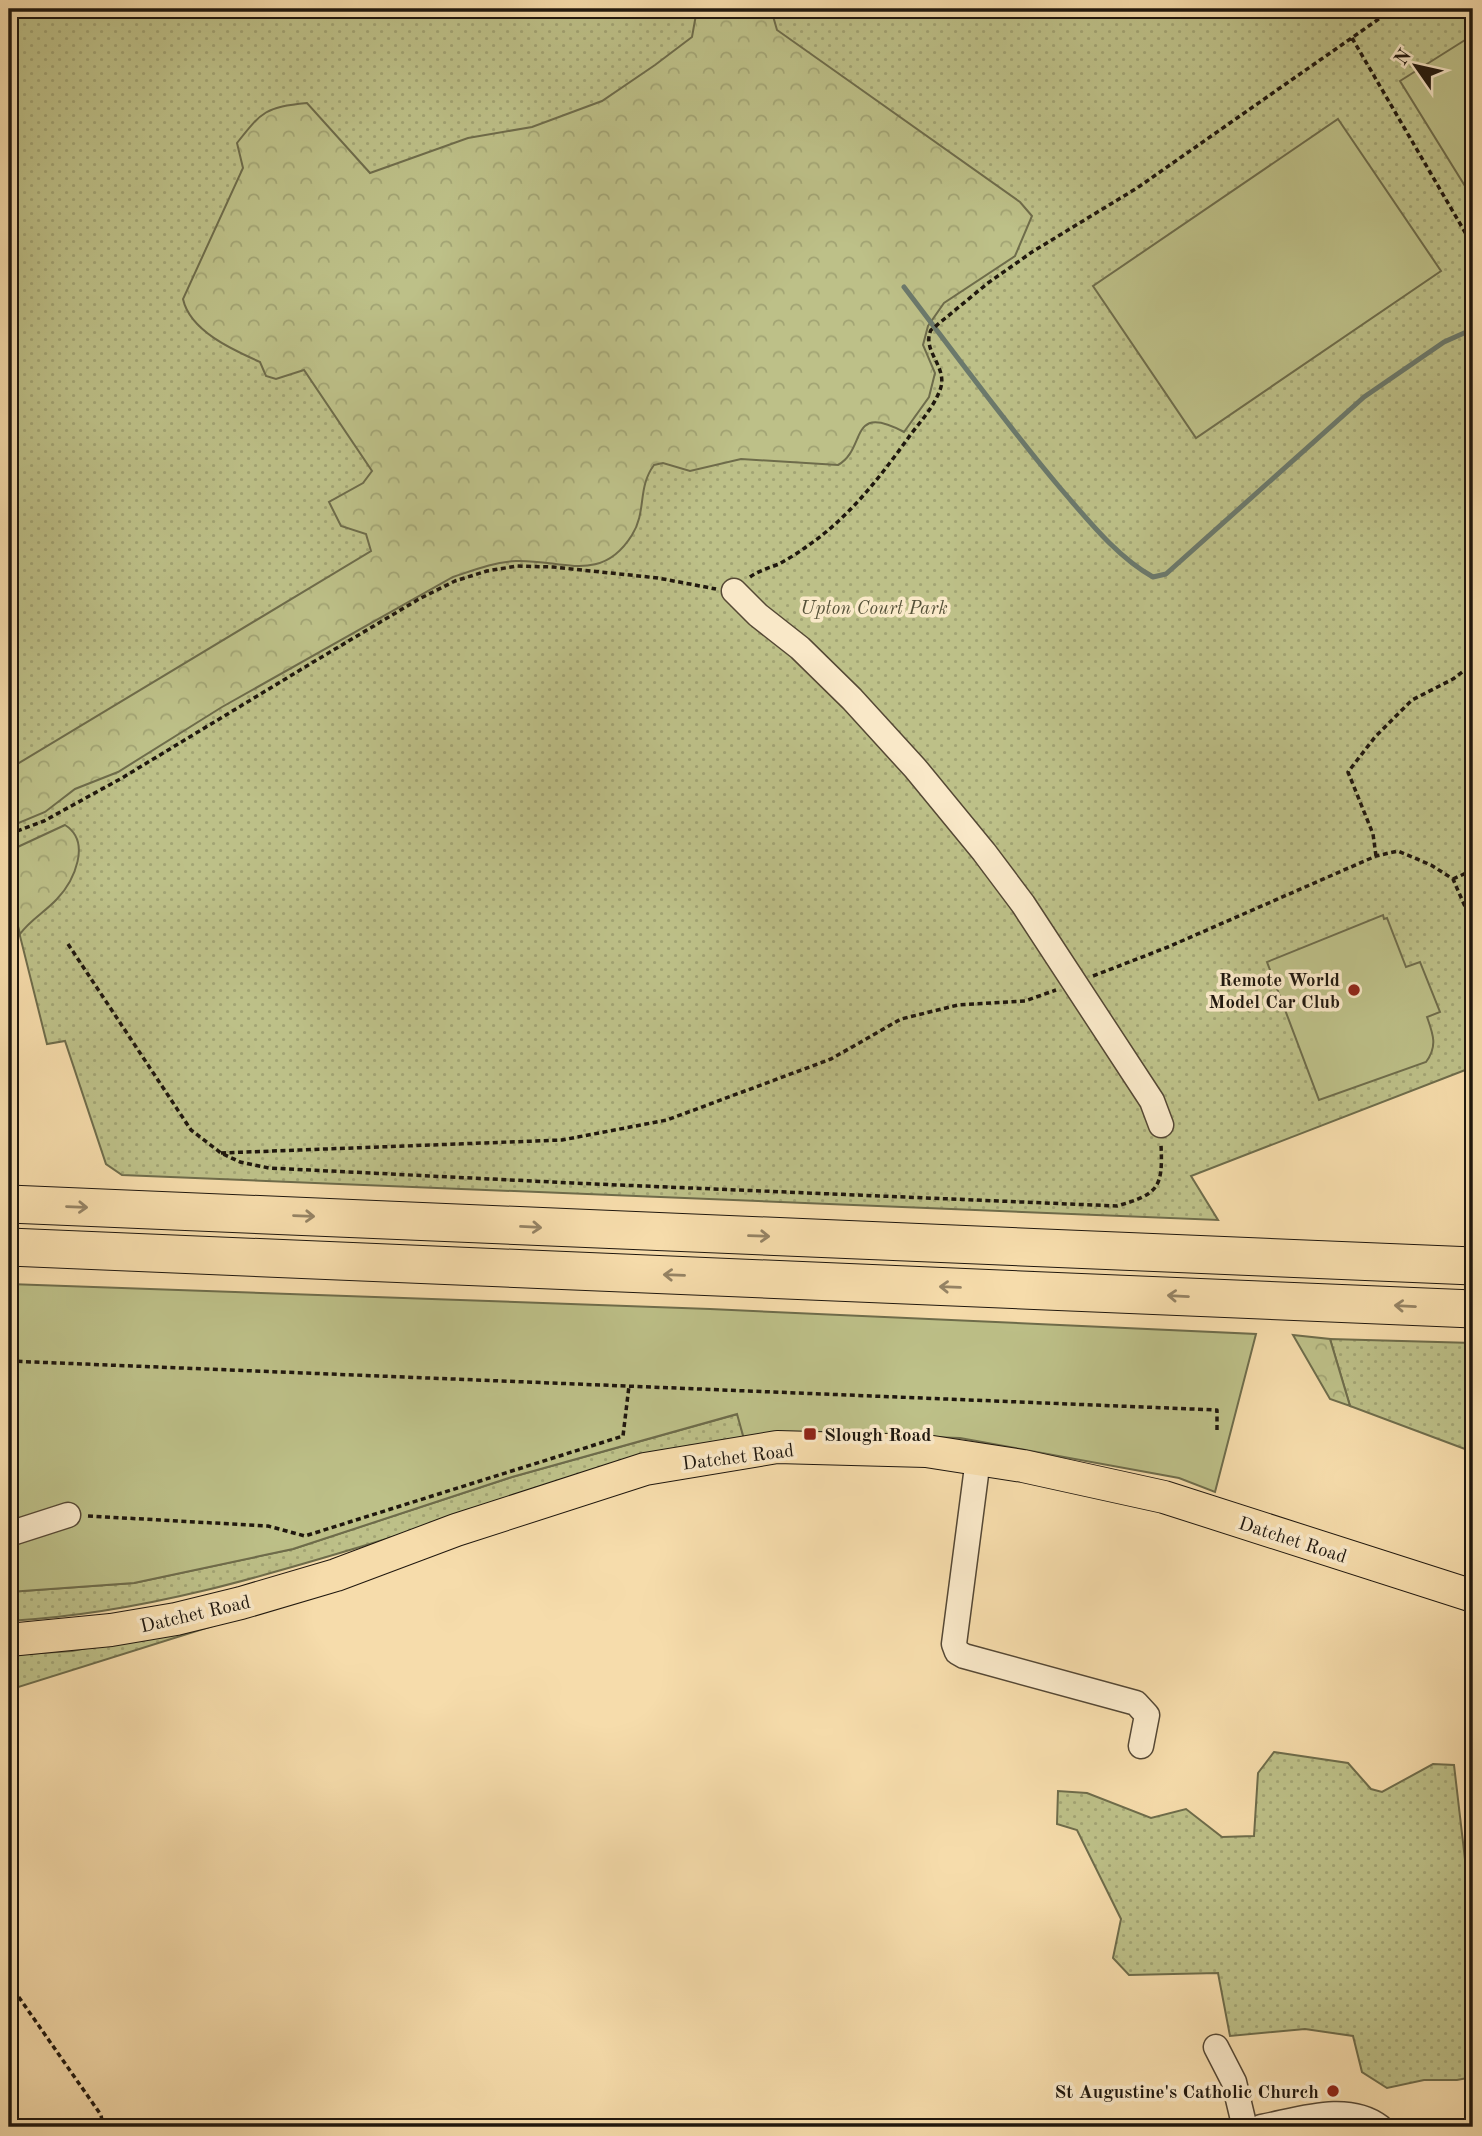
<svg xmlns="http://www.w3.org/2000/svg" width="1482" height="2136" viewBox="0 0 1482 2136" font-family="'Old Standard TT',serif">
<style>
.grass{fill:url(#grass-dots);stroke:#6e6c4b;stroke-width:2}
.forest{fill:url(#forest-crowns);stroke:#6e6c4b;stroke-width:2}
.garden{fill:#bdc088;stroke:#6e6c4b;stroke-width:2}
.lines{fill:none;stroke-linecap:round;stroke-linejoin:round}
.stream{stroke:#6b796c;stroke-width:5}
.minor-casing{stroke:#554835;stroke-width:27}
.major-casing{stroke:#1f170e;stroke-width:34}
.highway-casing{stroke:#1f170e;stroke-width:39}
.path{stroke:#1f170e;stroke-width:3.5;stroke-dasharray:5 3.5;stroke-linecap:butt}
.minor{stroke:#f9e8c8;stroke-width:24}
.major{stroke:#f6dcab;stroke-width:32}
.highway{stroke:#f6dcab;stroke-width:37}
.oneway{stroke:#958364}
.poi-dot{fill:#8f2418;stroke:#f9e8c8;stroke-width:2.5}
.labels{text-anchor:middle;stroke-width:7;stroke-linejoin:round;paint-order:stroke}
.park-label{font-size:19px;font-style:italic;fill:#565239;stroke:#f9e8c8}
.poi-label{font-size:19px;font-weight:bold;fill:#1f170e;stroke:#f9e8c8;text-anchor:end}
.street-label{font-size:19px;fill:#1f170e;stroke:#f9e8c8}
</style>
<defs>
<pattern id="grass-dots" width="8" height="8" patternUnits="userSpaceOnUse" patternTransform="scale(1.75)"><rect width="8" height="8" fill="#bdc088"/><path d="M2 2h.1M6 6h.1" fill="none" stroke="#a2a474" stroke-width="1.8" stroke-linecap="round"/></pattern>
<pattern id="forest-crowns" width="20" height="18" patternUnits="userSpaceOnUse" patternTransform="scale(1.75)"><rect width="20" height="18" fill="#bdc088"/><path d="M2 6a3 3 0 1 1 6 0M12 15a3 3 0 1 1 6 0" fill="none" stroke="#a2a474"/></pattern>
</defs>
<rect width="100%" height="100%" fill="#f6dcab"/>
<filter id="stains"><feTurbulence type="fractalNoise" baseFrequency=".00286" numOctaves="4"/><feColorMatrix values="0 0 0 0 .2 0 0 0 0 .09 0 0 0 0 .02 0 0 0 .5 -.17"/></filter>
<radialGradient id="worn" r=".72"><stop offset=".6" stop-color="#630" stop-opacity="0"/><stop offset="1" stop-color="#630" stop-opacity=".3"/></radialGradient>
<path class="grass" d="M9,9H1473V1067L1191,1176L1218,1220L122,1175L106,1164L65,1041L47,1044L9,892Z
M1330,1339L1473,1343V1452L1350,1406Z
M738,1414L744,1439C643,1466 542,1492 442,1522C300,1565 158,1613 9,1621V1592L134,1583L293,1549L512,1477Z
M238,1618L9,1690V1655L72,1651Z
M1274,1752L1348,1763L1371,1789L1382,1792L1433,1764L1454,1765L1473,1928V2077L1457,2080H1424L1387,2088L1362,2072L1353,2036L1305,2029L1230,2036L1218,1973L1129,1975L1113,1958L1121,1919L1077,1830L1057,1824L1058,1791L1087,1793L1151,1818L1186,1809L1222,1837L1254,1836L1258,1773Z"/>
<path class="forest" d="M697,9H771L777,30L1020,202L1032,216L1015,256L944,303L928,326L923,345L935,373L929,397L904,432C848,402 867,449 838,465L741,459L690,471L663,463L654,465C637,488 647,511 632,535C601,585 561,559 516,561C494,562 474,570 453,577L222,707L118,772L75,789L45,812L9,827V769L371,551L366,534L341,526L329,502L363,483L372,471L304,370L276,379L266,376L260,362C233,350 190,331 183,299L243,168L237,143C262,111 266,107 307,103L370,173L468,138L532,127L602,101L655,65L692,37Z
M65,825C92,842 74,881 57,899C45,912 30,920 20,934L9,892V851Z
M1293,1335L1330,1339L1350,1406L1330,1399Z"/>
<path class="garden" d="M1473,35V199L1400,81Z
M1338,119L1441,271L1196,438L1093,286Z
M1383,915L1384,919L1387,918L1406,967L1420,962L1440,1012L1427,1017C1433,1034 1438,1046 1426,1062L1319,1100L1267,962Z
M9,1284L710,1309L1256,1334L1215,1492L1179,1478L960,1438L778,1432L744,1439L737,1414L512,1477L293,1549L134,1583L9,1592Z"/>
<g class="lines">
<path class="stream" d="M904,287C956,355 1006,424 1061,489C1088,520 1117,557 1153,577L1166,574L1364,397L1444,342L1473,329"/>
<g class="minor-casing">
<path id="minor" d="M734,591L758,615L800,648L852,699L915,768L984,852L1023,904L1152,1101L1161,1125
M978,1459L954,1644L957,1652L964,1656L1136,1703L1147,1715L1141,1746
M9,1534L68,1515
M1216,2047L1234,2082L1244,2124L1248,2127
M1261,2127C1299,2120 1347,2102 1380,2127"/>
</g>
<g class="major-casing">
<path id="major" d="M9,1640L111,1630L176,1619L241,1603L336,1575L456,1530L645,1469L777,1447L926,1451L1023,1466L1164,1497L1473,1596"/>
</g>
<g class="highway-casing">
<path id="highway" d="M9,1204L1473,1266
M9,1247L1473,1309"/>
</g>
<path class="path" d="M1352,38L1473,246
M750,577C758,571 769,568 779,564C788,559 798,553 806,547C849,518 881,476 911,434C922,420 934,406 940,390C949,367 921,351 931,330L988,283L1032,252L1137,188L1393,9
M9,834L44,821L122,778L315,661L419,599L455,581L487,571L517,566L553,567L658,578L716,589
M1376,856L1373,834L1348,772L1375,737L1412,700L1453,679L1473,664
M1453,879L1473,870
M68,944L191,1130L221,1153L240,1162L269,1168L572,1183L1117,1206C1159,1194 1163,1187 1161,1145
M1093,976L1168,947L1376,856L1398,851L1431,865L1453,879L1473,925
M221,1153L562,1140L667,1120L831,1059L901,1019L958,1005L1025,1001L1056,990
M9,1361L1217,1410V1433
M88,1516L268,1526L305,1536L623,1436L629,1386
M9,1983L101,2115L103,2127"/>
<use href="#minor" class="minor"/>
<use href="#major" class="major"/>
<use href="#highway" class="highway"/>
</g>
<defs><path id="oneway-shaft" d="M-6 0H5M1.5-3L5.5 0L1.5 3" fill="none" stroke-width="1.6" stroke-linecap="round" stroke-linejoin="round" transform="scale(1.75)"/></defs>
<g class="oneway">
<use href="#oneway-shaft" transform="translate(77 1207) rotate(2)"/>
<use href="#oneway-shaft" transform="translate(304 1216) rotate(2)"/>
<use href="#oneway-shaft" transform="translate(531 1227) rotate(3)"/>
<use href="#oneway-shaft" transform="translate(759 1236) rotate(2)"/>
<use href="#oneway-shaft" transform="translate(674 1275) rotate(-178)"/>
<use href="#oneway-shaft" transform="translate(950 1287) rotate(-178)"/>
<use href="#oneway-shaft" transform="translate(1178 1296) rotate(-177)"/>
<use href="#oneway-shaft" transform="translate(1405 1306) rotate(-177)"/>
</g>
<g class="poi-dot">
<circle cx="1354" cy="990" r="7"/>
<rect x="803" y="1427" width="14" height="14" rx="3.5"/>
<circle cx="1333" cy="2091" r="7"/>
</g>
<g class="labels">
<g class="park-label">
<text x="874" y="614">Upton Court Park</text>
</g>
<g class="poi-label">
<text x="1340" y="986">Remote World<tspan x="1340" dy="22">Model Car Club</tspan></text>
<text x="824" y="1441" text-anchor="start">Slough Road</text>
<text x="1319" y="2098">St Augustine's Catholic Church</text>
</g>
<g class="street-label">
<text transform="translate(738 1456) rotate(-7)" y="7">Datchet Road</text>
<text transform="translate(1293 1539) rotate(18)" y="7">Datchet Road</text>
<text transform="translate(195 1613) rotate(-13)" y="7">Datchet Road</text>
</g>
</g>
<rect width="1482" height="2136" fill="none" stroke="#f6dcab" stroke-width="35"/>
<rect x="10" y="10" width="1461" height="2115" fill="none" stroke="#1f170e" stroke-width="3.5"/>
<rect x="18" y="18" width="1447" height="2101" fill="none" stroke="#1f170e" stroke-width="2"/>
<g transform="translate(1416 66) rotate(304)" stroke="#f9e8c8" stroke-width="5" paint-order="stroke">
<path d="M0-5L12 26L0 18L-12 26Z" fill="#1f170e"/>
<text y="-10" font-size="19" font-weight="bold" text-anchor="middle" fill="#1f170e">N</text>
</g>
<rect width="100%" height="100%" filter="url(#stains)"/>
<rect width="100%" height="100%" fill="url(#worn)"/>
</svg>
